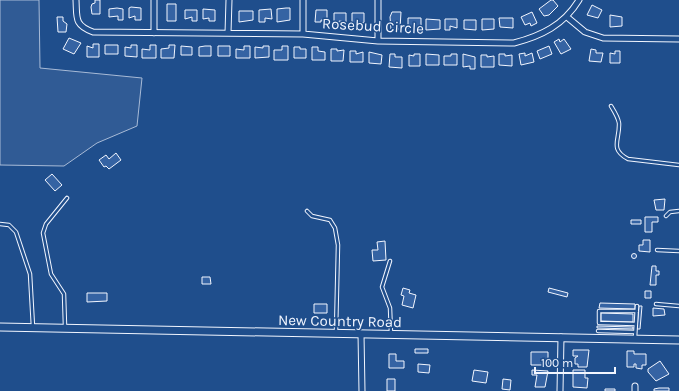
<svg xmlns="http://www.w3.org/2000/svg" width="679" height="391" viewBox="0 0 679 391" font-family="Karla,sans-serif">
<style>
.built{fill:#305b95;stroke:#a8bbd7}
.building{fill:#3563a3;stroke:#f2f6ff}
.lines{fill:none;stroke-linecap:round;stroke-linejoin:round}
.lane-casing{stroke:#f2f6ff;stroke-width:4.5}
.street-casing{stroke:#f2f6ff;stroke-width:7}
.secondary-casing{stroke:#f2f6ff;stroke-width:9}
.lane{stroke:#1f4e8c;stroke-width:2.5}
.street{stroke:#1f4e8c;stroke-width:5}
.secondary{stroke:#1f4e8c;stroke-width:7}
.labels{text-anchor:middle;stroke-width:3;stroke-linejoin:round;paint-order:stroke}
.street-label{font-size:15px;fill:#f2f6ff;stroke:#1f4e8c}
</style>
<rect width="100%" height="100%" fill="#1f4e8c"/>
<path class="built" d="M0,0H39L40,68L142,78L137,126L97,143L64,166L0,165Z"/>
<path class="building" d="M95,0H100V14H92L91,7L92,4L95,3Z
M551,0H553L558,6L549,15L544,16L539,9Z
M167,4H176V21H167Z
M592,5L602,10L598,18L587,15Z
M131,7L141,8V20H135V16L129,18V8Z
M117,8L123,9V20H118V16L109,17V9Z
M286,8H290V20L277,22V9Z
M203,9L215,10V21H209V18L203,19Z
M271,9L272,19L265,18V22H259V10Z
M185,10H197V21H192V17L185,19Z
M316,10H327V21L321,20V22H315Z
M239,11H253V20L239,22Z
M392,12H401L400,29H391L390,17Z
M532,12L537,23L531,26L530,23L525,25L521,17Z
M334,13H346V22L339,21V24H334Z
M352,13H364V23L358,22V25H352Z
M610,15L622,17V26L610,27Z
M57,17H63V21L67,24L66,32H58Z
M408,18H421V30H414V27L408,28Z
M499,18H513V28L500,27Z
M426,19L440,20V29L426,30Z
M445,19H457V28L450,26V30H445Z
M482,19H494V29L482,30Z
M464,20H476V30L464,29Z
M69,38L81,43L74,54L63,49Z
M559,39L560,42L564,39L571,49L561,54L554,42Z
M93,44H99V57H87V46L93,48Z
M105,45H118V54H105Z
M131,45H137V57L125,56V47L131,48Z
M150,45H156V58H142V49L150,50Z
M169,45H175L174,58H161V49L169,48Z
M181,46L192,47V55H181Z
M205,46H211V56H199V47Z
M218,46H230V56H218Z
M244,46H250V58H236V49L244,50Z
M263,46H269V57L255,58V47L263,48Z
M282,46H288V60H274V50H282Z
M549,46L552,54L540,59L537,51Z
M294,47H300V49H306V58H294Z
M312,47H318V51L325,52V60H312Z
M331,49H337V51L344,50L343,61H331Z
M591,49L596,50V53H603L601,62L589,61Z
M350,51H356V54L363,52V62H350Z
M615,51H620V63H610V53L615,54Z
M369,52L382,55L381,64L369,63Z
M525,53V56L532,53L534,62L521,65L519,54Z
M390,54H395V57H402V68L389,67Z
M414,54H420V66H409V55L414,56Z
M426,54L439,55V65H426Z
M451,54H457V65H444V56H451Z
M463,54L475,57V69H470V66L463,67Z
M499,54H505V56L512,55V66L499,65Z
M481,55H487V57L494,56V67H481Z
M116,153L121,160L109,169L106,166L104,167L99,160L106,155L109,159Z
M52,174L62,185L55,191L45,180Z
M665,199L664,210H656L654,200Z
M645,217H658V222H652V232H645Z
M631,220H641V224H631Z
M643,240H650V252L639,251V245H643Z
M385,241L386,260L373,261L372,250H378L377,242Z
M631.5 256a2.5 2.5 0 1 1 5 0a2.5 2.5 0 1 1-5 0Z
M652,266H656V271H659V275H656V285H650Z
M202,277H210L211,284H202Z
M403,288L410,290L409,293L416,295L413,308L402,305L404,296L401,295Z
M549,288L568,293L567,297L548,292Z
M645,291H651V298H645Z
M87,293H107V301L87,302Z
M600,303L635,304V309L599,308Z
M314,304H327V313H314Z
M639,306H642L640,329H637Z
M653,308L664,309L665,315L653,316Z
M601,313L633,314V322L601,321Z
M597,326L633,327V329L597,328Z
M415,349H428V353H415Z
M573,350H589L587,367H578V364H575V358L578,356H573Z
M627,351H634V354H646V365H642V369L636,368V364H634V367H627Z
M531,352H548V365H531Z
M389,354H396V361H404V368H389Z
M660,361L669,374L656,381L648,372V369Z
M418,364L430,365L429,373L418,372Z
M474,370L488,372L486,383L472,381Z
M532,370L548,371L545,387H535L537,375H532Z
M573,370H585V378H588L587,388L573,387Z
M387,379H395V391H387Z
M503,379L511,380L510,390L502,389Z
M659,388H669V391H654V389Z
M605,389H615V391H605Z"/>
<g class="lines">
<g class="lane-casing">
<path id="lane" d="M611,106C614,111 618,117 619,123C620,140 609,149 628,159L679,165
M307,211L312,216L330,220L335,228L338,245L336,332
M666,216L670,212L679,211
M0,224L9,225L16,232L30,274L33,327
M657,250L679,251
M390,261L382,287L390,308L391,334
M656,304L679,306
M636,324L599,323V311H637
M65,326L64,294L51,274L43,233L46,224L67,198
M598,331L635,332
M635,338L637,306"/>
</g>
<g class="street-casing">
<path id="street" d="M76,0C77,18 74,25 93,32L303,34L378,41L514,43C541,36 564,25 579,0
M154,0V33
M567,17L585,32L603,38L679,39
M228,33L229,0
M303,34V0
M378,41V0
M361,334L362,391
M560,391L561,337
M635,391V386"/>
</g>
<g class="secondary-casing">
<path id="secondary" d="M0,327L679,340"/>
</g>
<use href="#lane" class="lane"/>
<use href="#street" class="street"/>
<use href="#secondary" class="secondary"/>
</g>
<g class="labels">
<g class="street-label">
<text transform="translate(373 26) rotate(3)" y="5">Rosebud Circle</text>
<text transform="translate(340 321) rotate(1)" y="5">New Country Road</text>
</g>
</g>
<path d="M535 367v6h80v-6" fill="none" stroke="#f2f6ff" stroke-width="2"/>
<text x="541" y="367" font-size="12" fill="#f2f6ff" stroke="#1f4e8c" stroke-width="3" paint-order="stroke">100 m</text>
</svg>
